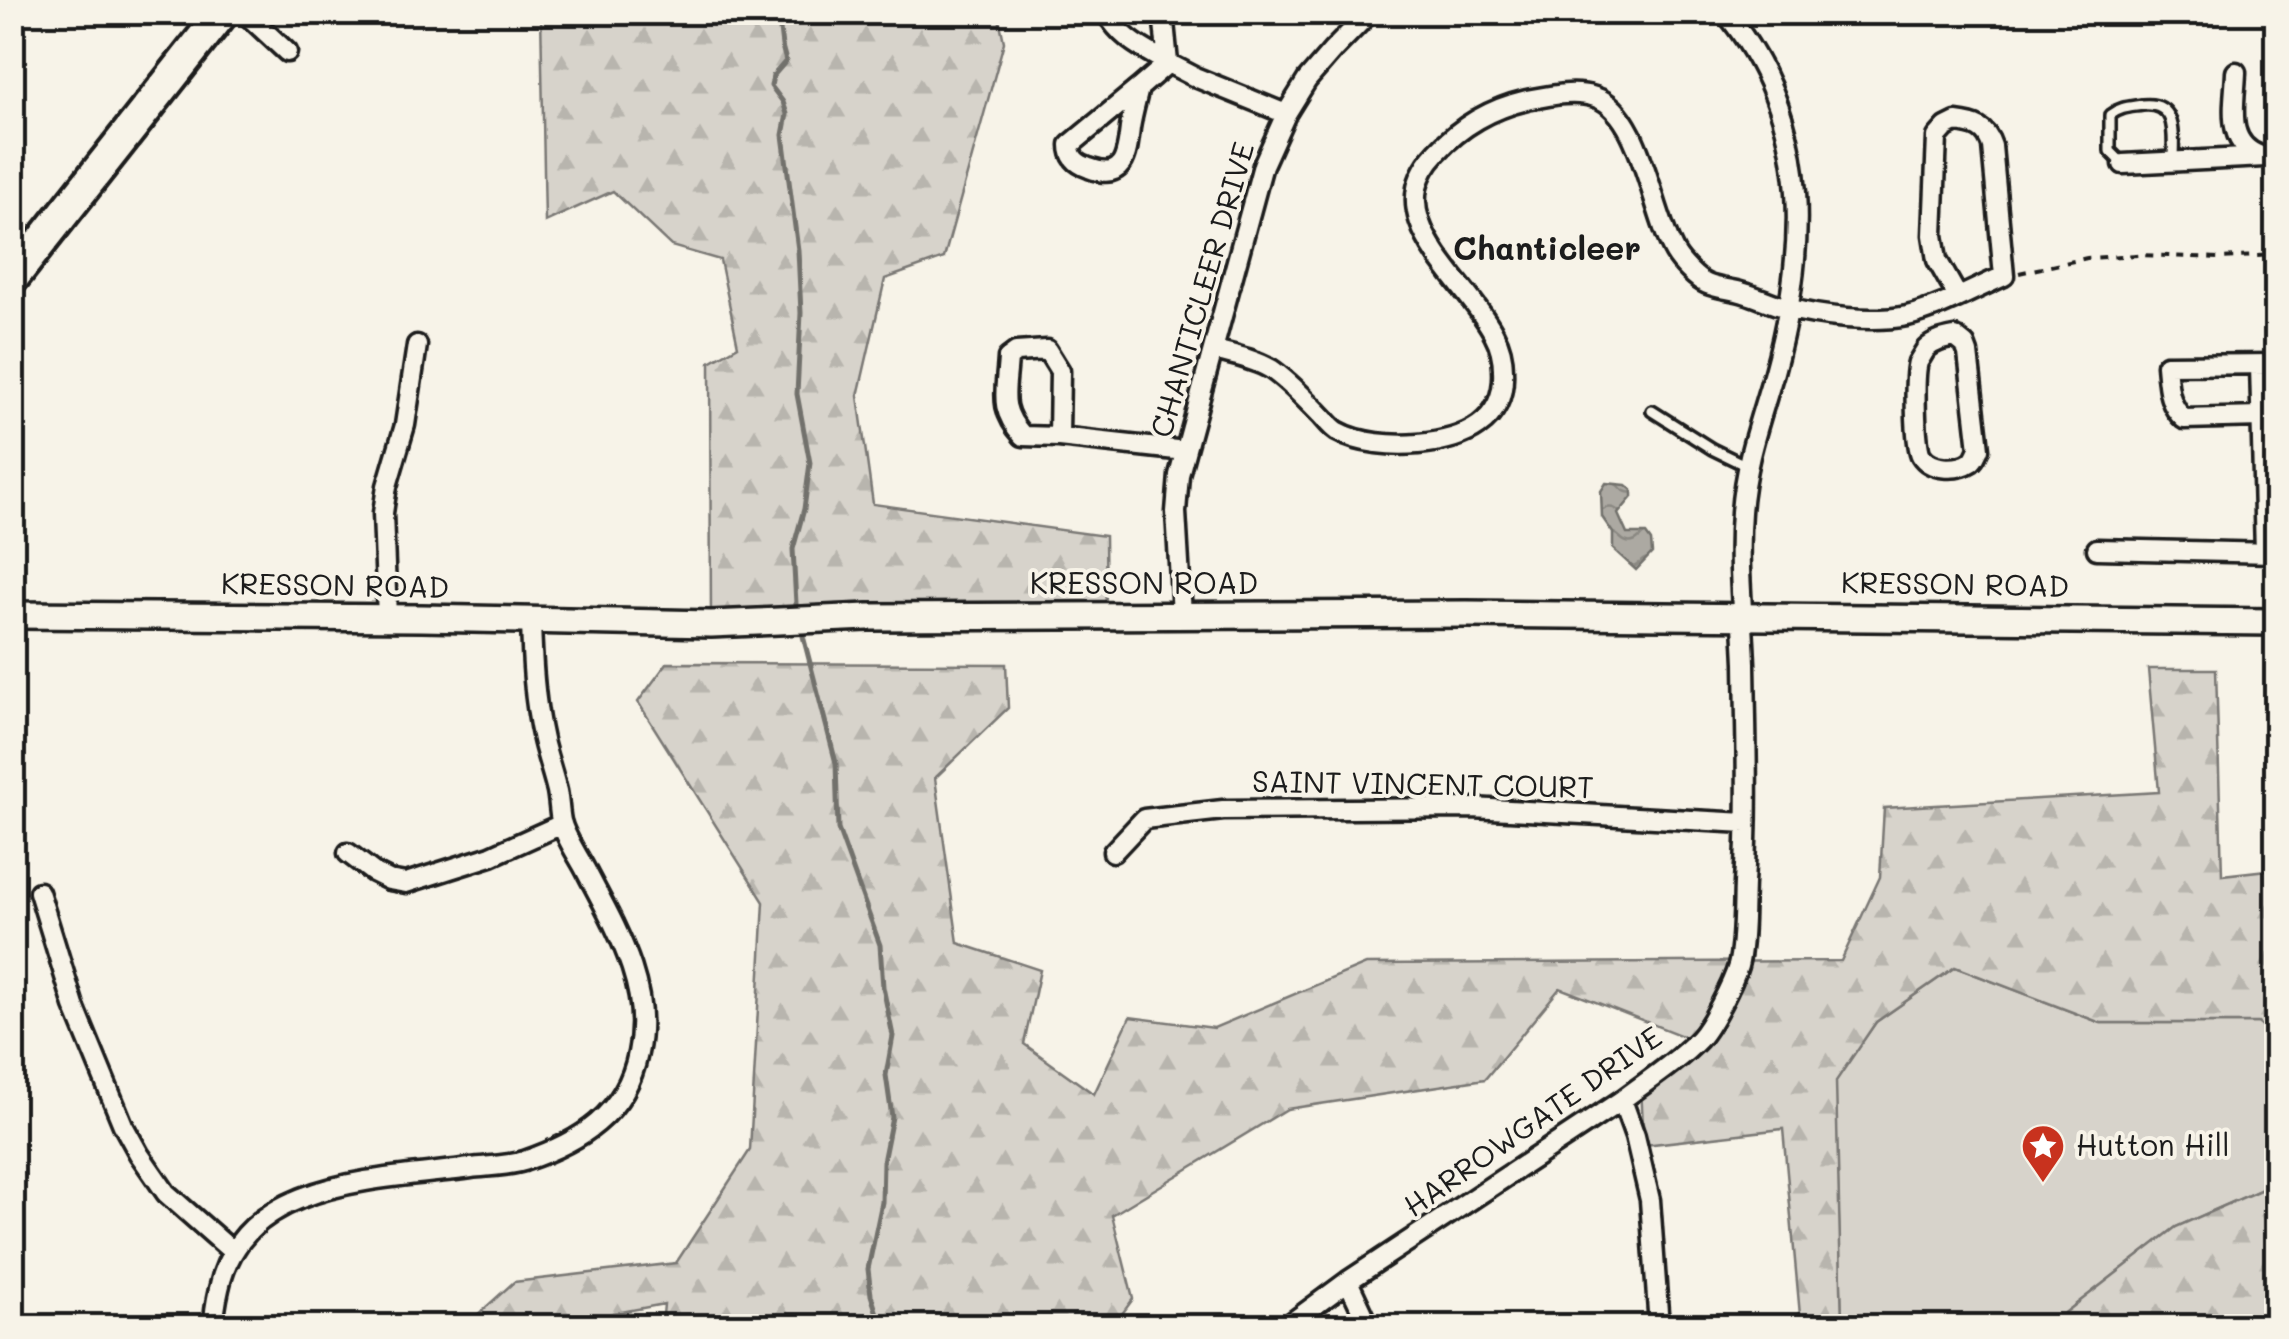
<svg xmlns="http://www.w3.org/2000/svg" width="2289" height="1339" viewBox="0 0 2289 1339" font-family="Mali,sans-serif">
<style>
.green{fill:#d7d3cb;stroke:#7a7874;stroke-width:2.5}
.forest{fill:url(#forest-firs);stroke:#7a7874;stroke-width:2.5}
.water{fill:url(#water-waves);stroke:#72716c;stroke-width:2.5}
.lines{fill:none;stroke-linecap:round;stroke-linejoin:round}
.stream{stroke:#72716c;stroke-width:5}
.lane-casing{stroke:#1c1c1c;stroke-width:16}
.street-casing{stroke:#1c1c1c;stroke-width:25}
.secondary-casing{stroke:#1c1c1c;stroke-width:32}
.primary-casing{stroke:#1c1c1c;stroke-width:38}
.path{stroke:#1c1c1c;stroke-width:4;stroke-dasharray:8 8;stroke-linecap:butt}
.lane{stroke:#f7f3e8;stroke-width:9}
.street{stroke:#f7f3e8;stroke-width:18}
.secondary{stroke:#f7f3e8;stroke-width:25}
.primary{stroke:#f7f3e8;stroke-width:30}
.labels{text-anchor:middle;stroke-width:8;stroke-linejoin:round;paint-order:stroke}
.street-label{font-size:30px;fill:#1c1c1c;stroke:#f7f3e8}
.poi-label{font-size:30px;fill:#1c1c1c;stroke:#f7f3e8;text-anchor:start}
.neighbourhood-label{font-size:32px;font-weight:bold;fill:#1c1c1c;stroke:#f7f3e8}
</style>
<defs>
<pattern id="forest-firs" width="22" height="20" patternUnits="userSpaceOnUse" patternTransform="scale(2.5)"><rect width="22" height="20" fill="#d7d3cb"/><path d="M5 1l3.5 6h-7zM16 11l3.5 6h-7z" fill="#b8b5ae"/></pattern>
<pattern id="water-waves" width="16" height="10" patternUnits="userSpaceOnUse" patternTransform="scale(2.5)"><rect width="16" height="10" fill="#aca9a2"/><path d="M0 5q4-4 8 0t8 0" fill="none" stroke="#8b8983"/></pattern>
</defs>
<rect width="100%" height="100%" fill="#f7f3e8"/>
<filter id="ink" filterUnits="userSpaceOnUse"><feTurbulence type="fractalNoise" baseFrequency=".01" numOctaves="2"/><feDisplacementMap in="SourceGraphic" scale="20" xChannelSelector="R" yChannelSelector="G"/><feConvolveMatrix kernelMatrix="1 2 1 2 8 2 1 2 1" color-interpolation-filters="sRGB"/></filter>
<g filter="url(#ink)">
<path class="green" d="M1955,967L2101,1023H2258L2276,1038V1183L2176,1227L2048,1326H1842L1835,1081L1876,1022Z"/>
<path class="forest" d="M541,13H998L1004,42L944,258L885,279L858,396L873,504L1105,536L1106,617L711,624L710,362L738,346L720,260L671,246L613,191L545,222Z
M667,663L1006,664L1008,708L935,778L958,943L1040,970L1024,1044L1094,1094L1130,1017L1214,1028L1366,964L1841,961L1880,877L1884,808L2159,792L2148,669H2216L2222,875L2276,869V1038L2258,1023H2101L1955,967L1876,1022L1836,1081L1842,1326H1801L1783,1129L1644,1145L1641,1087L1698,1042L1560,988L1485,1079L1287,1109L1112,1215L1133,1299L1113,1326H662L664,1304L546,1326H465L514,1282L676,1263L750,1150L764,902L638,702Z
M2276,1183V1326H2048L2176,1227Z"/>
<path class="water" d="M1606,483L1626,485L1632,490V497L1618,514L1627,534H1646L1651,541L1652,553L1636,570L1613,549V533L1602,517L1601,491Z"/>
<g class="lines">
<path class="stream" d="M778,12L782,46L786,61L773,76L771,86L783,102L787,114L783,135L798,250L801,313L797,394L810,463L804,509L793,549L796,604
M803,636L836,763L838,829L880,945L883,987L893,1036L886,1075L892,1117L883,1162L882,1202L868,1269L871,1295L881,1326"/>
<g class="lane-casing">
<path id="lane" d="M2123,164L2110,151V115C2120,107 2130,107 2142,105C2179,101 2173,137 2173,161
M1652,411L1712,449L1747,466"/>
</g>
<g class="street-casing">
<path id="street" d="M244,12L287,52
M1106,12C1121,39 1142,48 1168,63L1163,12
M2236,72C2235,104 2224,144 2261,156
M1139,88C1136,101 1132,115 1130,128C1127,154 1125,182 1089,168C1077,164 1070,158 1070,145Z
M1139,88L1168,63L1195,77L1286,114
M2123,164L2265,157
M1955,337L1965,345L1968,353L1979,449C1976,454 1976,458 1971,462C1957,471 1930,470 1921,455C1915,445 1914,375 1918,362C1919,361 1925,350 1926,349C1934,341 1945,339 1955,337Z
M1047,350L1060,371L1059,437L1023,436C998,408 1006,393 1008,358L1016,352Z
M1214,350C1233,355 1254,359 1271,369C1290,382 1305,399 1321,415C1326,420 1331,427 1337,431C1360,444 1393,446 1418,444C1464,440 1506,423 1503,370C1503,358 1500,345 1494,334C1466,278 1375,218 1437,152C1461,126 1493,108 1527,100C1548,96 1574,90 1595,97C1642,112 1651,212 1675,253C1681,263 1697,280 1707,284C1719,289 1732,289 1744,293C1759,297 1772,304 1787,308C1821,317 1872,323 1907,316C1941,308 1972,290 2004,276L1992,146C1986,127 1974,124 1956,122L1946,127L1937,137L1933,235L1937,260L1958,297
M2260,365L2265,553
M2261,417L2184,419C2168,405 2168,386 2166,365L2276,364
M1059,437L1185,451
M2097,549L2276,553
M1182,615L1176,512L1179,475L1263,165L1286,114L1307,80L1333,50L1370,12
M387,618L383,513L387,486L405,425L417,345
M1113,852L1144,819L1223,810L1472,808L1746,823
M348,853L373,872L389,880L406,883L491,856L562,824
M39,892L74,1006L123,1125L139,1154L166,1193L233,1252
M1622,1100L1635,1136L1650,1200L1659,1326
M1348,1281L1369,1326
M214,1326C214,1313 216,1302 219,1289C242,1178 382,1180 471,1168C488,1166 508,1166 524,1161C580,1142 626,1114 638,1053C653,987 614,925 585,869C577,854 565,837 561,821C559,811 559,801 557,791C553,774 547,757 543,740C534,701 532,660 531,620
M1287,1326L1348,1281L1622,1100C1647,1081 1677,1062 1699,1039C1711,1026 1733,983 1738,966C1744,944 1743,906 1744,883C1749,810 1746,736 1745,663C1743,612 1737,562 1741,512C1745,460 1760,421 1774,372C1790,313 1800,253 1796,192C1791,124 1769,65 1725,12"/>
</g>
<g class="secondary-casing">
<path id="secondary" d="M12,615L422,618L711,624L868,617L1467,614L2276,622"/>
</g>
<g class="primary-casing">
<path id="primary" d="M12,279L223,12"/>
</g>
<path class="path" d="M2019,273L2087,258L2139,255L2220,258L2276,255"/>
<use href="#lane" class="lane"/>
<use href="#street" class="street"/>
<use href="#secondary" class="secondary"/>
<use href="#primary" class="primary"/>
</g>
</g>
<defs>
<g id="sight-pin" transform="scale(2.25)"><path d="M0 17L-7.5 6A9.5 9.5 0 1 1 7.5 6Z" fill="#c8321e" stroke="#f7f3e8"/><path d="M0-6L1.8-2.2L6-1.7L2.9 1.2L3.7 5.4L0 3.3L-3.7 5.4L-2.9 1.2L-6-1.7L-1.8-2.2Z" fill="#fff"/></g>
</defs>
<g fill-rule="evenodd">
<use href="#sight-pin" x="2043" y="1146"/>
</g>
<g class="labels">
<g class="street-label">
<text transform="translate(1203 290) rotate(-74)" y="10">CHANTICLEER DRIVE</text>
<text x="1144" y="594">KRESSON ROAD</text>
<text transform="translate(1955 585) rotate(1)" y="10">KRESSON ROAD</text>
<text transform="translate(335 586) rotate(1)" y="10">KRESSON ROAD</text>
<text transform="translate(1423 785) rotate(1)" y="10">SAINT VINCENT COURT</text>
<text transform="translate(1533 1122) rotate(-35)" y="10">HARROWGATE DRIVE</text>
</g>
<g class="poi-label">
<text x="2076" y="1156">Hutton Hill</text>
</g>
<g class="neighbourhood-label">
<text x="1547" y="260">Chanticleer</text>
</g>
</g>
<rect width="2289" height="1339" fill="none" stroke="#f7f3e8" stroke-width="50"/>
<rect x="25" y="25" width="2239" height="1289" fill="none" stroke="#1c1c1c" stroke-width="4" filter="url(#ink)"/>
</svg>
